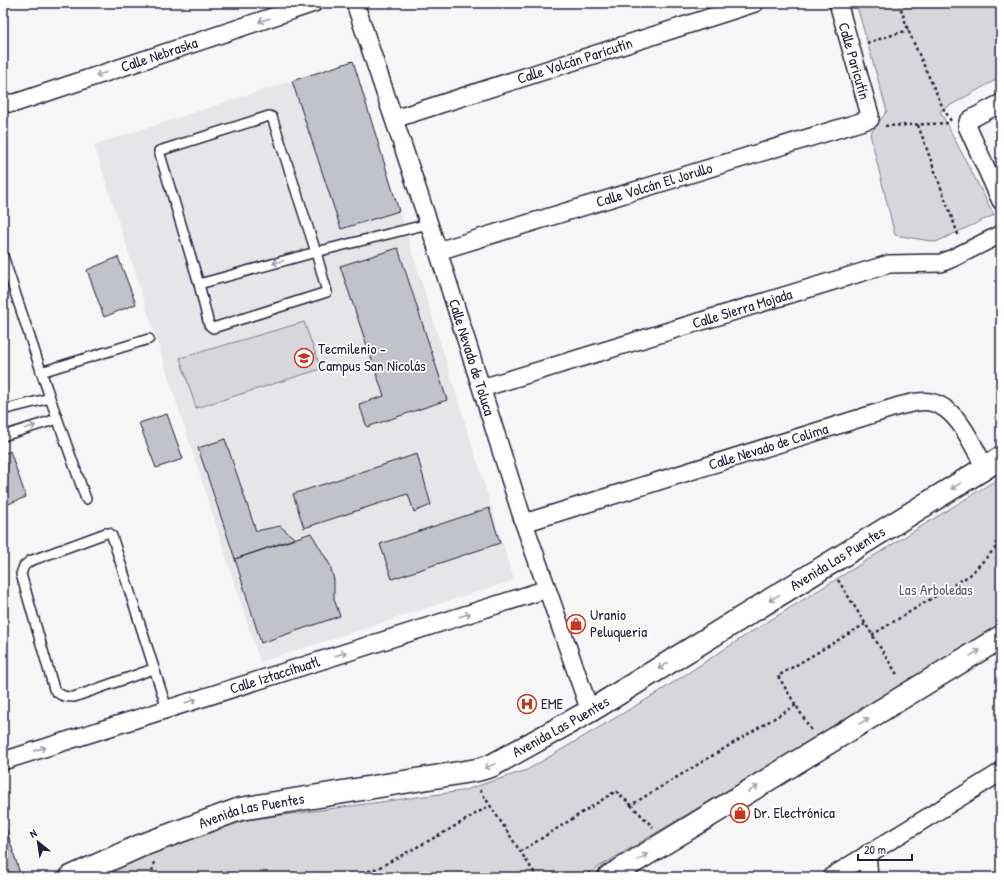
<svg xmlns="http://www.w3.org/2000/svg" width="1004" height="880" viewBox="0 0 1004 880" font-family="'Patrick Hand',sans-serif">
<style>
.built{fill:#e6e6e9}
.green{fill:#d7d7db;stroke:#7c7c8b}
.building{fill:#c2c2c9;stroke:#22223b}
.lines{fill:none;stroke-linecap:round;stroke-linejoin:round}
.service-casing{stroke:#22223b;stroke-width:12}
.minor-casing{stroke:#22223b;stroke-width:20}
.tertiary-casing{stroke:#22223b;stroke-width:25}
.path{stroke:#22223b;stroke-width:2.5;stroke-dasharray:3 3;stroke-linecap:butt}
.service{stroke:#fff;stroke-width:9}
.minor{stroke:#fff;stroke-width:17}
.tertiary{stroke:#fff;stroke-width:22}
.oneway{stroke:#9c9ca7}
.labels{text-anchor:middle;stroke-width:3.5;stroke-linejoin:round;paint-order:stroke}
.street-label{font-size:15px;fill:#22223b;stroke:#fff}
.poi-label{font-size:15px;fill:#22223b;stroke:#fff;text-anchor:start}
.park-label{font-size:15px;fill:#58586b;stroke:#fff}
</style>
<rect width="100%" height="100%" fill="#f6f6f7"/>
<filter id="ink" filterUnits="userSpaceOnUse"><feTurbulence type="fractalNoise" baseFrequency=".025" numOctaves="2"/><feDisplacementMap in="SourceGraphic" scale="8" xChannelSelector="R" yChannelSelector="G"/><feConvolveMatrix kernelMatrix="1 2 1 2 8 2 1 2 1" color-interpolation-filters="sRGB"/></filter>
<g filter="url(#ink)">
<path class="built" d="M353,61L514,580L260,662L94,145Z"/>
<path class="green" d="M856,3H996L1001,12V77L940,111L994,215L936,242L895,235L870,134L887,111Z
M304,322L321,369L196,408L180,358Z
M1001,477V623L837,725L582,877H97L170,845L247,820L462,791L527,770L654,695L748,634Z"/>
<path class="building" d="M353,61L399,211L341,229L292,81Z
M398,248L447,400L367,427L359,404L384,396L340,266Z
M118,257L136,304L104,317L87,270Z
M167,414L183,459L156,468L139,423Z
M225,439L256,531L280,526L295,539L235,559L198,448Z
M10,451L26,497L3,506V454Z
M417,454L431,505L414,512L408,494L304,528L293,494Z
M489,508L500,543L392,579L380,544Z
M311,533L330,565L334,580V599L340,616L261,643L235,559Z
M3,818L20,874L3,875Z"/>
<g class="lines">
<g class="service-casing">
<path id="service" d="M3,256L50,398L86,499
M199,284L316,252L327,292L213,328L209,325L199,284L159,151L269,116L272,117L316,252L428,224
M41,372L149,339
M3,410L50,398
M3,436L57,419
M153,669L74,697C65,697 60,696 54,689L21,574L24,566L30,561L106,533H109L112,536L167,709"/>
</g>
<g class="minor-casing">
<g id="minor">
<path id="s1" d="M355,3L438,251L524,523L590,711"/>
<path id="s2" d="M3,103H15L314,3"/>
<path d="M1001,103L971,119L968,122L967,126L1001,201"/>
<path id="s3" d="M394,119L755,3"/>
<path id="s4" d="M438,251L870,119V115L838,3"/>
<path id="s5" d="M482,388L889,264L941,263L953,258L1001,234"/>
<path id="s6" d="M524,523L899,406C908,404 920,400 930,402C958,407 973,446 985,468"/>
<path id="s7" d="M3,761L547,589"/>
<path d="M867,854L869,877"/>
<path d="M831,877L1001,772"/>
</g>
</g>
<g class="tertiary-casing">
<g id="tertiary">
<path id="s8" d="M71,877L140,846L240,809L477,770L491,766L590,711L1001,458"/>
<path d="M609,877L1001,637"/>
</g>
</g>
<path class="path" d="M899,3L908,30L943,108L951,121
M867,43L908,30
M918,125L959,237
M885,126L950,123
M838,580L898,676
M872,635L970,575L1001,542
M811,730L778,676L865,624
M480,790L537,877
M631,805L653,827
M520,852L616,791L631,805L796,705
M151,877L154,862
M351,877L378,868L445,832L489,806
M583,877L590,873"/>
<use href="#service" class="service"/>
<use href="#minor" class="minor"/>
<use href="#tertiary" class="tertiary"/>
</g>
<defs><path id="oneway-shaft" d="M-6 0H5M1.5-3L5.5 0L1.5 3" fill="none" stroke-width="1.6" stroke-linecap="round" stroke-linejoin="round"/></defs>
<g class="oneway">
<use href="#oneway-shaft" transform="translate(264 20) rotate(162)"/>
<use href="#oneway-shaft" transform="translate(101 74) rotate(162)"/>
<use href="#oneway-shaft" transform="translate(278 262) rotate(165)"/>
<use href="#oneway-shaft" transform="translate(30 427) rotate(-17)"/>
<use href="#oneway-shaft" transform="translate(956 486) rotate(148)"/>
<use href="#oneway-shaft" transform="translate(774 598) rotate(148)"/>
<use href="#oneway-shaft" transform="translate(465 615) rotate(-17)"/>
<use href="#oneway-shaft" transform="translate(975 653) rotate(-31)"/>
<use href="#oneway-shaft" transform="translate(341 654) rotate(-17)"/>
<use href="#oneway-shaft" transform="translate(663 666) rotate(148)"/>
<use href="#oneway-shaft" transform="translate(191 701) rotate(-17)"/>
<use href="#oneway-shaft" transform="translate(864 721) rotate(-31)"/>
<use href="#oneway-shaft" transform="translate(40 749) rotate(-18)"/>
<use href="#oneway-shaft" transform="translate(490 766) rotate(158)"/>
<use href="#oneway-shaft" transform="translate(753 789) rotate(-31)"/>
<use href="#oneway-shaft" transform="translate(643 857) rotate(-31)"/>
</g>
</g>
<defs>
<g id="university-ring" transform="scale(1)"><circle r="9.5" fill="#fff" stroke="#c8321e" stroke-width="1.5"/><path d="M0-5L7-2L0 1L-7-2ZM-4 1L0 2.5L4 1V4Q0 6-4 4Z" fill="#c8321e"/></g>
<g id="shop-ring" transform="scale(1)"><circle r="9.5" fill="#fff" stroke="#c8321e" stroke-width="1.5"/><path d="M-5-2.5h2.3a2.7 3.5 0 0 1 5.4 0H5L5.5 6h-11ZM-1.5-2.5h3a1.5 2.3 0 0 0-3 0Z" fill="#c8321e"/></g>
<g id="hospital-ring" transform="scale(1)"><circle r="9.5" fill="#fff" stroke="#c8321e" stroke-width="1.5"/><path d="M-5-5h3v3.5h4V-5h3V5h-3V1.5h-4V5h-3Z" fill="#c8321e"/></g>
</defs>
<g fill-rule="evenodd">
<use href="#university-ring" x="304" y="358"/>
<use href="#shop-ring" x="576" y="624"/>
<use href="#hospital-ring" x="527" y="704"/>
<use href="#shop-ring" x="740" y="813"/>
</g>
<g class="labels">
<g class="street-label">
<text dy="5" stroke="none"><textPath href="#s2" startOffset="164">Calle Nebraska</textPath></text>
<text dy="5" stroke="none"><textPath href="#s3" startOffset="190">Calle Volcán Paricutín</textPath></text>
<text transform="translate(854 61) rotate(74)" y="5">Calle Paricutín</text>
<text dy="5" stroke="none"><textPath href="#s4" startOffset="226">Calle Volcán El Jorullo</textPath></text>
<text dy="5" stroke="none"><textPath href="#s5" startOffset="272">Calle Sierra Mojada</textPath></text>
<text dy="5" stroke="none"><textPath href="#s1" startOffset="373">Calle Nevado de Toluca</textPath></text>
<text dy="5" stroke="none"><textPath href="#s6" startOffset="256">Calle Nevado de Colima</textPath></text>
<text dy="5" stroke="none"><textPath href="#s8" startOffset="841">Avenida Las Puentes</textPath></text>
<text dy="5" stroke="none"><textPath href="#s7" startOffset="285">Calle Iztaccíhuatl</textPath></text>
<text dy="5" stroke="none"><textPath href="#s8" startOffset="517">Avenida Las Puentes</textPath></text>
<text dy="5" stroke="none"><textPath href="#s8" startOffset="193">Avenida Las Puentes</textPath></text>
</g>
<g class="poi-label">
<text x="318" y="354">Tecmilenio -<tspan x="318" dy="17">Campus San Nicolás</tspan></text>
<text x="590" y="620">Uranio<tspan x="590" dy="17">Peluqueria</tspan></text>
<text x="541" y="709">EME</text>
<text x="754" y="818">Dr. Electrónica</text>
</g>
<g class="park-label">
<text x="936" y="595">Las Arboledas</text>
</g>
</g>
<rect width="1004" height="880" fill="none" stroke="#fff" stroke-width="16"/>
<rect x="8" y="8" width="988" height="864" fill="none" stroke="#22223b" stroke-width="1.5" filter="url(#ink)"/>
<g transform="translate(38 842) rotate(330)" stroke="#ffffff" stroke-width="3" paint-order="stroke">
<path d="M0-3L7 15L0 10L-7 15Z" fill="#22223b"/>
<text y="-6" font-size="11" font-weight="bold" text-anchor="middle" fill="#22223b">N</text>
</g>
<path d="M858 854v6h54v-6" fill="none" stroke="#22223b" stroke-width="2"/>
<text x="864" y="854" font-size="12" fill="#22223b" stroke="#ffffff" stroke-width="3" paint-order="stroke">20 m</text>
</svg>
